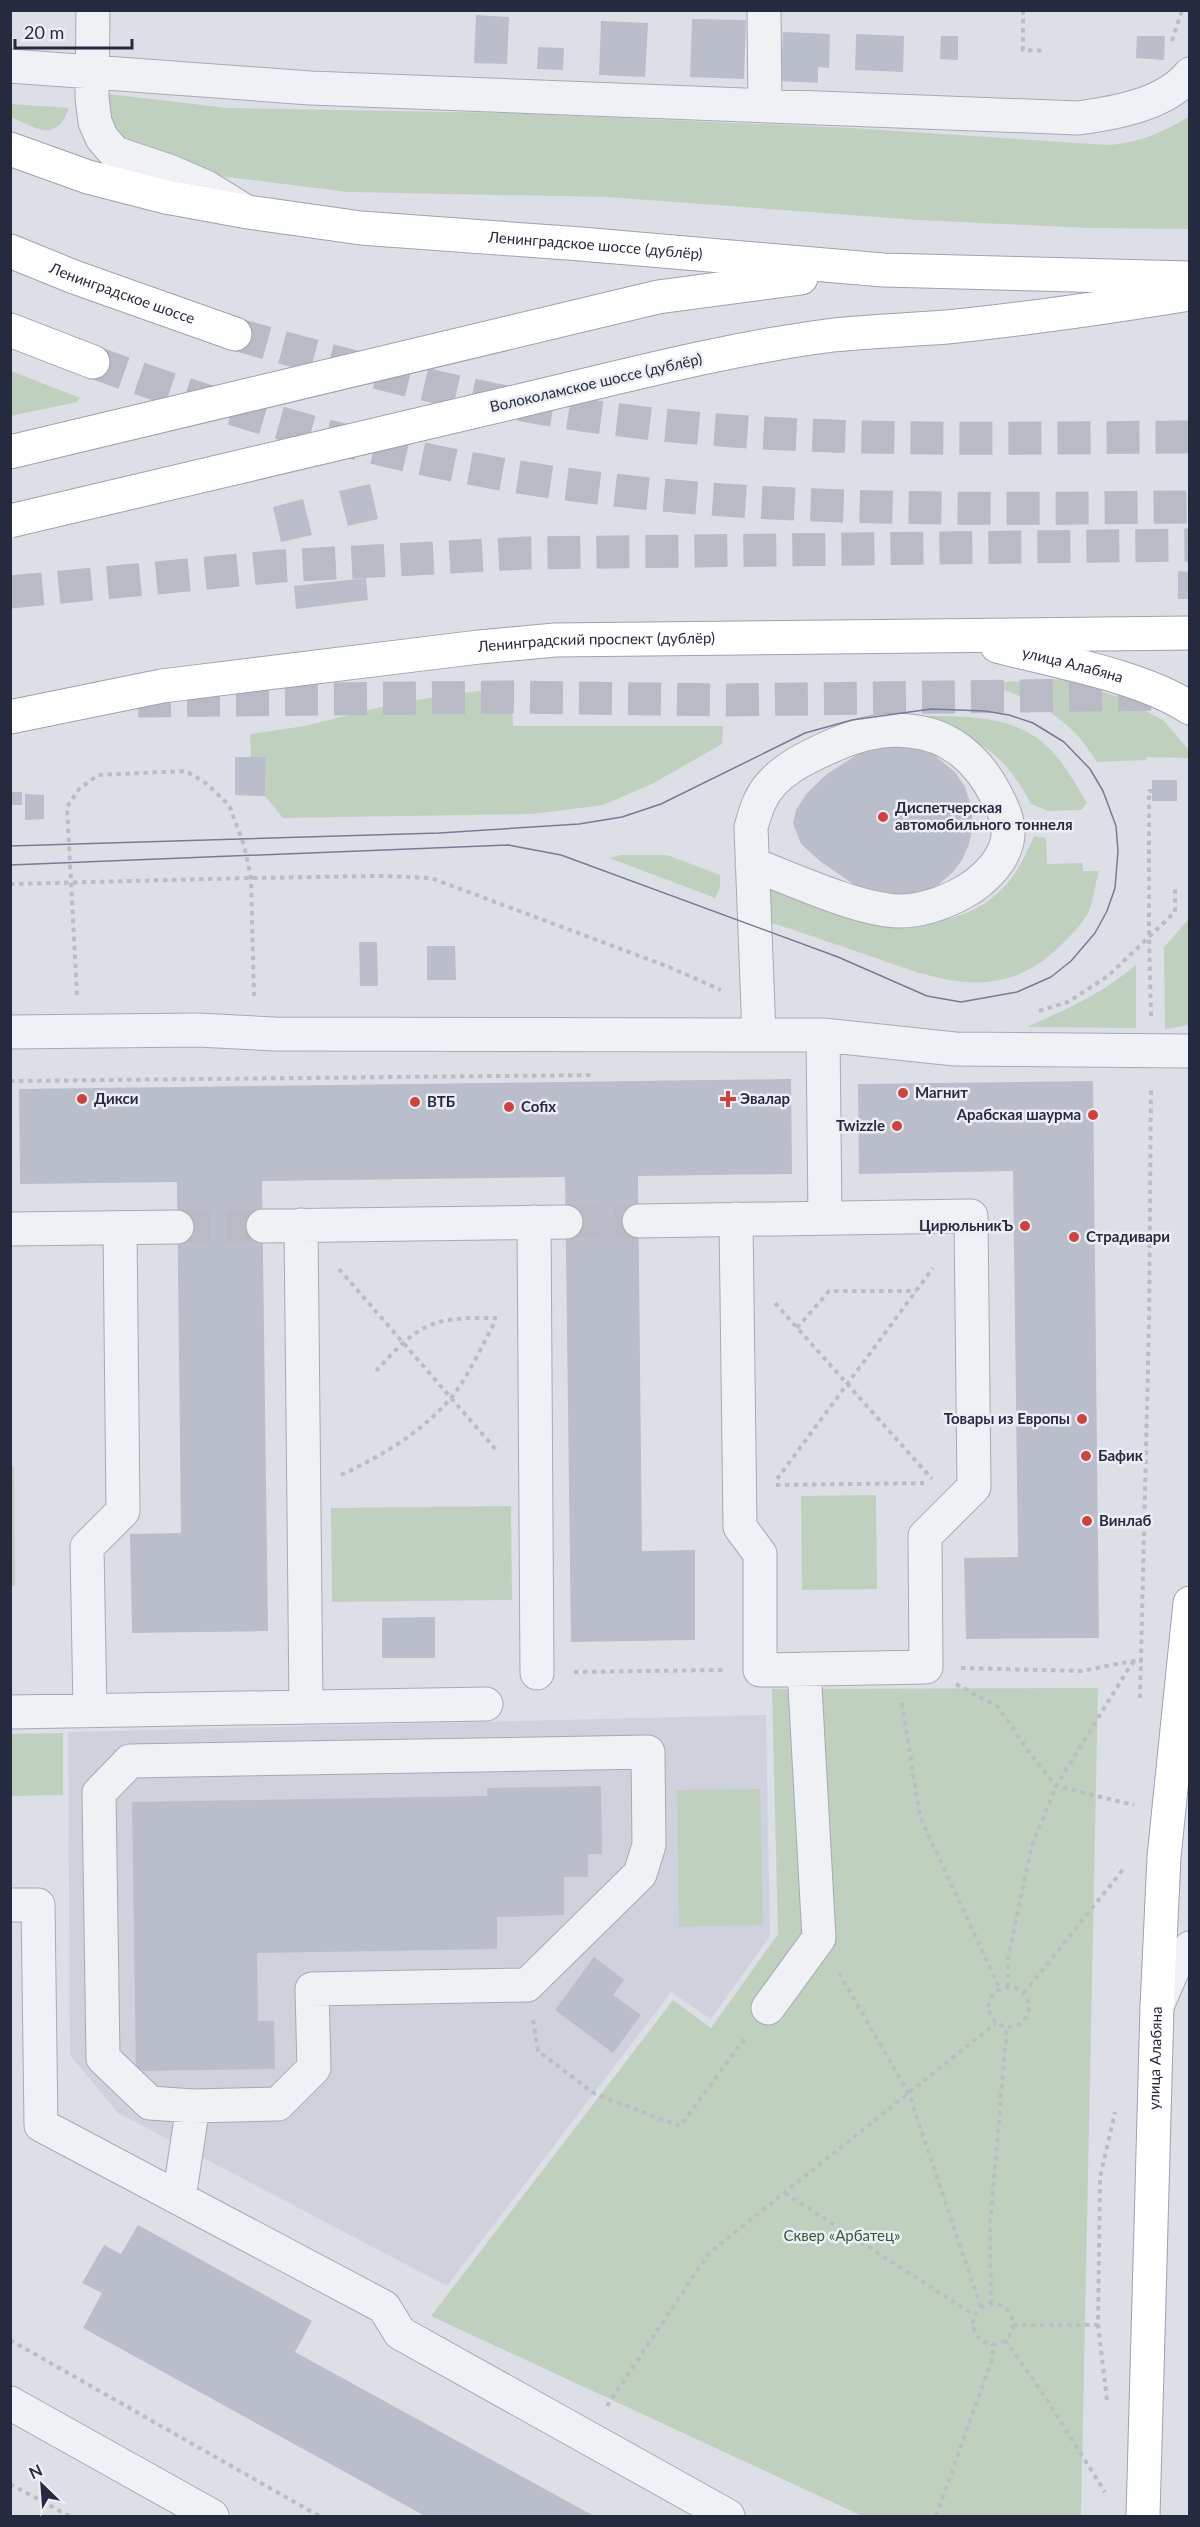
<svg xmlns="http://www.w3.org/2000/svg" width="1200" height="2527" viewBox="0 0 1200 2527" font-family="Lato,sans-serif">
<style>
.built{fill:#cfd1dc}
.green{fill:#bfd1be}
.building{fill:#babdca}
.lines{fill:none;stroke-linecap:round;stroke-linejoin:round}
.minor-tunnel{stroke:#b8bbc5;stroke-width:33;stroke-dasharray:33 16;stroke-linecap:butt}
.major-tunnel{stroke:#b8bbc5;stroke-width:33;stroke-dasharray:33 16;stroke-linecap:butt}
.minor-casing{stroke:#a6a9b4;stroke-width:35}
.major-casing{stroke:#9ca1b3;stroke-width:35}
.path{stroke:#bbbdc5;stroke-width:4;stroke-dasharray:4.5 4.5;stroke-linecap:butt}
.minor{stroke:#eff1f5;stroke-width:33}
.major{stroke:#fff;stroke-width:33}
.tram{stroke:#767b91;stroke-width:1.5}
.major-bridge-casing{stroke:#9ca1b3;stroke-width:35;stroke-linecap:butt}
.major-bridge{stroke:#fff;stroke-width:33}
.poi-dot{fill:#d0423e;stroke:#eceef5;stroke-width:2}
.labels{text-anchor:middle;stroke-width:5;stroke-linejoin:round;paint-order:stroke}
.street-label{font-size:15px;fill:#262a3e;stroke:#eceef5}
.poi-label{font-size:15px;font-weight:bold;fill:#262a3e;stroke:#eceef5;text-anchor:start}
.park-label{font-size:15px;fill:#335a33;stroke:#eceef5}
</style>
<rect width="100%" height="100%" fill="#dddfe7"/>
<path class="built" d="M766,1715L770,1936L711,2019L671,1992L447,2286L118,2113L70,2055L68,1732Z"/>
<path class="green" d="M108,94L228,108L508,113L851,128L1108,145C1138,143 1162,133 1188,117L1189,229L1089,228L918,220L607,197L348,192L227,177L154,159L135,151L111,129Z
M11,104L69,108C56,144 36,128 11,117Z
M10,371H11L80,398L77,402L11,416Z
M1064,679L1118,697L1163,720L1189,750V758L1147,757L1146,760L1097,762C1068,715 1036,701 985,683Z
M511,688L513,726H723L722,744L652,784L603,805L533,814L283,818L265,796L266,757H251L250,734L305,726L397,703L470,692Z
M919,716C965,716 1015,714 1050,749C1065,764 1076,785 1087,803L1081,810L1048,811L1031,804C1002,748 975,739 919,716Z
M1034,836L1046,838L1047,864L1082,863L1083,871H1099C1095,884 1094,899 1089,911C1083,924 1070,936 1060,946C1001,1004 940,981 873,957C838,945 803,933 769,922V889C841,912 942,952 1004,887C1018,872 1026,854 1034,836Z
M621,855H667L720,875V888L715,898L609,858Z
M1189,919V1025L1165,1029L1164,947Z
M1136,965V1028L1027,1027C1066,1010 1103,993 1136,965Z
M10,1467H14L15,1586H10Z
M876,1495L877,1589L802,1590L801,1496Z
M511,1506L512,1600L332,1602L331,1508Z
M1098,1688L1081,2516H862L431,2316L673,2000L711,2028L778,1934L772,1689Z
M63,1733V1795L11,1796V1734Z
M760,1789L763,1925L679,1927L677,1790Z"/>
<path class="building" d="M476,15L509,17L507,64L474,63Z
M692,19L746,20L744,79L690,77Z
M601,21L648,23L645,77L599,75Z
M783,32L830,34L829,68L818,67V83L781,81Z
M856,34L904,36L903,72L855,70Z
M941,36H958V60L940,59Z
M1137,36H1165L1164,60L1136,58Z
M538,47L564,48L563,70L537,69Z
M370,484L378,519L348,526L339,491Z
M303,499L312,535L281,542L273,507Z
M1178,571L1190,572V599H1178Z
M366,578L368,600L296,609L294,586Z
M894,743L928,750L955,772L965,787L971,806L973,824L969,844L962,860L953,872L938,885L920,894L881,897L862,890L821,862L801,844L793,823L796,810L807,793L827,774L863,751Z
M235,757H266L265,796L235,795Z
M1152,780H1177V801H1152Z
M10,792H22V805H10Z
M25,794L44,795V819L25,820Z
M359,942H377L378,986H360Z
M427,946H455L456,980H427Z
M791,1079L792,1174L638,1176L642,1551L695,1550V1640L571,1642L565,1177L262,1181L268,1631L132,1633L130,1534L181,1533L177,1182L20,1184L19,1089Z
M1093,1081L1099,1638L966,1639L964,1558L1018,1557L1013,1171L859,1174L858,1084Z
M435,1617V1658H382V1618Z
M601,1786L602,1854H588V1877H564V1915L497,1917V1949L257,1953L258,2021H274L275,2069L136,2071L132,1802L487,1796V1788Z
M594,1957L624,1980L613,1995L641,2015L613,2053L555,2010Z
M138,2225L312,2321L295,2352L594,2516H425L83,2328L102,2293L82,2283L104,2245L121,2254Z"/>
<g class="lines">
<path class="minor-tunnel" d="M566,1222L639,1221
M177,1227L263,1226"/>
<path class="major-tunnel" d="M235,334C359,369 476,401 604,418C797,444 995,438 1190,437
M93,362C255,421 426,468 597,488C793,512 992,509 1190,507
M10,592L281,566L526,553L1190,545
M138,701L509,697L728,700L1164,694"/>
<g class="minor-casing">
<path id="minor" d="M93,10L92,98L95,122L102,138L115,153L169,171L206,187L245,211
M764,10L765,105
M10,66L310,88L1078,118C1114,113 1165,105 1190,74
M752,864C792,879 858,910 899,911C921,911 944,903 964,892C982,882 1002,863 1007,842C1011,825 1004,810 996,795C979,761 950,734 909,731C884,728 857,735 834,745C807,757 773,772 760,801C756,809 754,818 751,827L759,1035
M10,1032L198,1030L274,1034L823,1035L955,1049L1190,1051
M823,1035L825,1218
M639,1221C750,1219 860,1218 971,1216L974,1487L925,1536L926,1667L760,1670V1554L740,1527L736,1219
M534,1222L537,1673
M301,1225L306,1706
M263,1226L566,1222
M10,1229L177,1227
M90,1710L87,1547L123,1511L120,1228
M10,1712L486,1704
M648,1752L649,1845L640,1874L527,1985L312,1989L314,2068L278,2104L193,2106L150,2103L103,2058L99,1793L130,1761Z
M10,1905H38L41,2125L384,2307L400,2333L728,2516
M1157,2006L1174,1967L1190,1948
M768,2008L819,1938L804,1669
M179,2198L193,2106
M10,2403L212,2516"/>
</g>
<g class="major-casing">
<g id="major">
<path id="s1" d="M10,149L88,177L166,197L248,212L361,228L581,244L883,270L1190,278"/>
<path id="s2" d="M10,251L74,277L235,334"/>
<path d="M10,330L93,362"/>
<path d="M527,399C629,375 730,348 834,335C871,331 909,330 947,327C1028,319 1109,307 1190,294"/>
<path d="M10,452L658,297L801,278"/>
<path id="s3" d="M997,646C1054,661 1142,676 1190,708"/>
<path id="s4" d="M10,717L162,686L479,647L555,640L1190,633"/>
<path id="s5" d="M1143,2516L1157,2007L1164,1857L1190,1603"/>
</g>
</g>
<path class="path" d="M1023,10V50L1046,51
M1172,41L1182,10
M1148,47L1163,48
M10,884L251,878L381,876L431,878L669,967L721,990
M77,995L67,807L79,789L98,775L186,771L207,784L229,805L244,845L251,878L254,996
M1039,1011L1068,1002L1108,976L1175,912V885
M1151,1016L1149,937V791H1167
M10,1081L595,1075
M339,1269L498,1452
M775,1303L932,1479
M797,1328L829,1291H916
M376,1371C392,1354 410,1332 433,1324C452,1317 477,1318 497,1318
M341,1475C381,1456 421,1433 450,1399C466,1381 484,1342 496,1320
M777,1479L933,1268
M776,1485L924,1483
M961,1668L1081,1671L1138,1660
M574,1672L723,1670
M956,1684L998,1707L1029,1752L1056,1786L1134,1805
M1140,1698L1149,1325L1151,1088
M902,1703L920,1817L1000,1989
M839,1973L909,2094L981,2308
M989 2007a20 20 0 1 1 40 0a20 20 0 1 1-40 0Z
M1008,1987V1958L1032,1845L1056,1786L1132,1663L1142,1661
M1024,1993L1125,1867
M533,2020L538,2051L595,2094L680,2126L746,2037
M785,2193L974,2315
M991,2304L990,2224L1007,2028
M973 2324a20 20 0 1 1 40 0a20 20 0 1 1-40 0Z
M1013,2325H1098
M10,2340L319,2516
M1005,2340L1044,2395L1105,2492
M1107,2400L1098,2325L1100,2177L1115,2112
M607,2406L709,2253L996,2023
M10,2484L69,2516
M936,2516L993,2357L992,2344"/>
<use href="#minor" class="minor"/>
<use href="#major" class="major"/>
<path class="tram" d="M10,846L439,833L579,824L622,817L661,804L805,733L852,720L931,709L985,711L1009,715L1033,723L1064,742L1090,769L1103,791L1116,826L1118,851L1115,888L1107,911L1095,933L1071,961L1051,977L1017,992L961,1002L927,996L838,957L561,855L508,845L10,865"/>
<g class="major-bridge-casing">
<path id="major-bridge" d="M10,521L527,399"/>
</g>
<use href="#major-bridge" class="major-bridge"/>
</g>
<g class="poi-dot">
<circle cx="883" cy="817" r="6"/>
<circle cx="903" cy="1093" r="6"/>
<circle cx="82" cy="1099" r="6"/>
<path d="M725 1090h6v6h6v6h-6v6h-6v-6h-6v-6h6z"/>
<circle cx="415" cy="1102" r="6"/>
<circle cx="509" cy="1107" r="6"/>
<circle cx="1093" cy="1115" r="6"/>
<circle cx="897" cy="1126" r="6"/>
<circle cx="1025" cy="1226" r="6"/>
<circle cx="1074" cy="1237" r="6"/>
<circle cx="1082" cy="1419" r="6"/>
<circle cx="1086" cy="1456" r="6"/>
<circle cx="1087" cy="1521" r="6"/>
</g>
<g class="labels">
<g class="street-label">
<text dy="5" stroke="none"><textPath href="#s1" startOffset="596">Ленинградское шоссе (дублёр)</textPath></text>
<text dy="5" stroke="none"><textPath href="#s2" startOffset="120">Ленинградское шоссе</textPath></text>
<text transform="translate(596 383) rotate(-13)" y="5">Волоколамское шоссе (дублёр)</text>
<text dy="5" stroke="none"><textPath href="#s4" startOffset="592">Ленинградский проспект (дублёр)</textPath></text>
<text dy="5" stroke="none"><textPath href="#s3" startOffset="78">улица Алабяна</textPath></text>
<text dy="5" stroke="none"><textPath href="#s5" startOffset="458">улица Алабяна</textPath></text>
</g>
<g class="poi-label">
<text x="895" y="813">Диспетчерская<tspan x="895" dy="17">автомобильного тоннеля</tspan></text>
<text x="915" y="1098">Магнит</text>
<text x="94" y="1104">Дикси</text>
<text x="740" y="1104">Эвалар</text>
<text x="427" y="1107">ВТБ</text>
<text x="521" y="1112">Cofix</text>
<text x="1081" y="1120" text-anchor="end">Арабская шаурма</text>
<text x="885" y="1131" text-anchor="end">Twizzle</text>
<text x="1013" y="1231" text-anchor="end">ЦирюльникЪ</text>
<text x="1086" y="1242">Страдивари</text>
<text x="1070" y="1424" text-anchor="end">Товары из Европы</text>
<text x="1098" y="1461">Бафик</text>
<text x="1099" y="1526">Винлаб</text>
</g>
<g class="park-label">
<text x="842" y="2241">Сквер «Арбатец»</text>
</g>
</g>
<rect width="1200" height="2527" fill="none" stroke="#262a3e" stroke-width="24"/>
<g transform="translate(42 2485) rotate(335)" stroke="#eceef5" stroke-width="4.5" paint-order="stroke">
<path d="M0-4.5L10 22L0 15L-10 22Z" fill="#262a3e"/>
<text y="-9" font-size="16" font-weight="bold" text-anchor="middle" fill="#262a3e">N</text>
</g>
<path d="M15 39v9h117v-9" fill="none" stroke="#262a3e" stroke-width="3"/>
<text x="24" y="39" font-size="18" fill="#262a3e" stroke="#eceef5" stroke-width="4.5" paint-order="stroke">20 m</text>
</svg>
